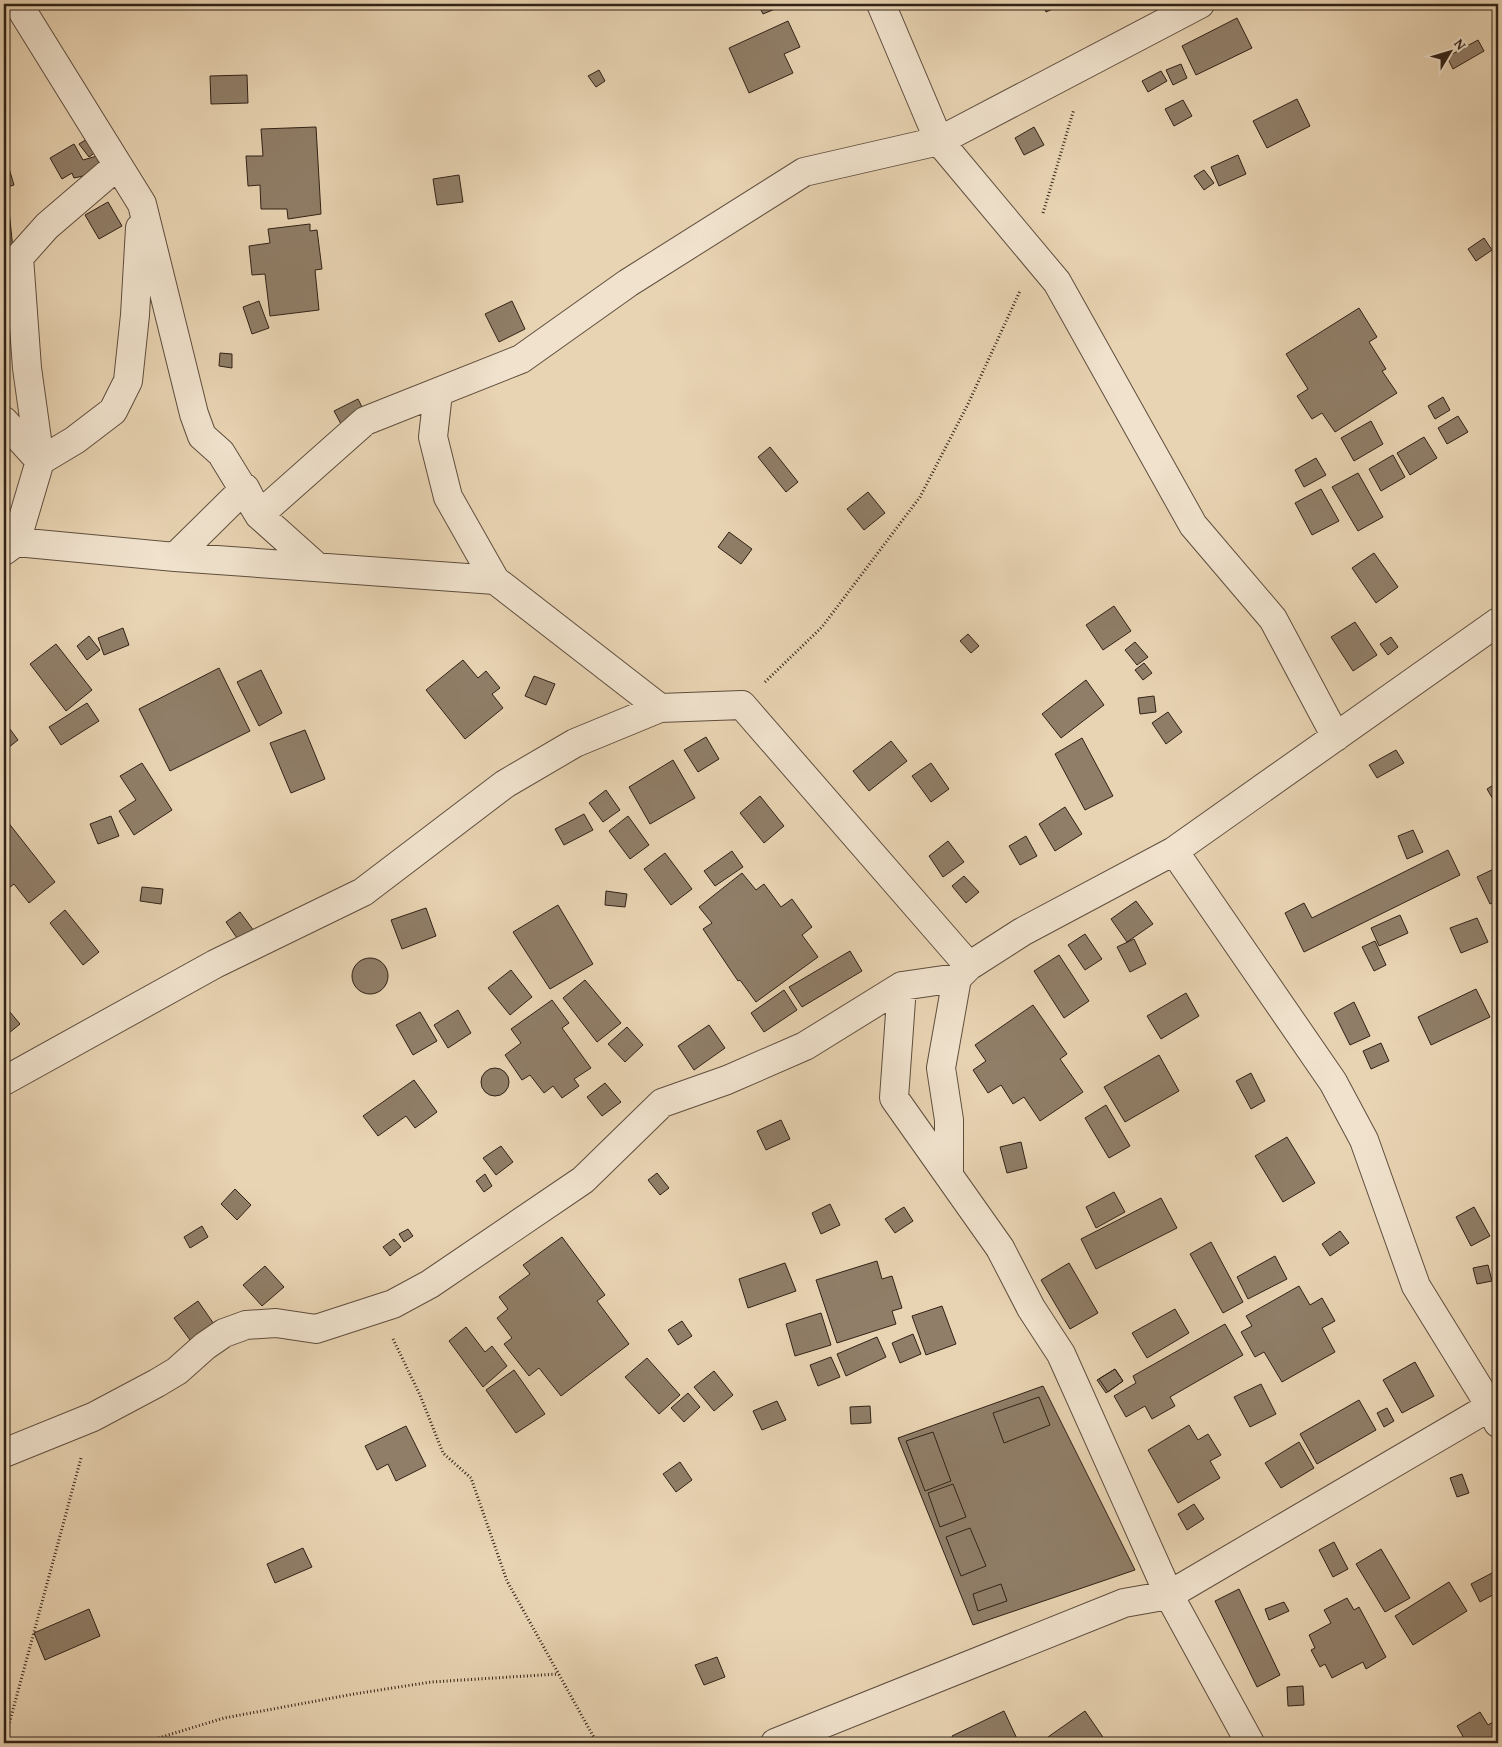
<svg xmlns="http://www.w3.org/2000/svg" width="1502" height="1747" viewBox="0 0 1502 1747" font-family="'Gentium Book Plus',serif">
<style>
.building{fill:#907e68;stroke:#312217}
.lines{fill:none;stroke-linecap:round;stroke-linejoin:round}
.minor-casing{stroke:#5f4e3e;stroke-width:30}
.path{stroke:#312217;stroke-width:3;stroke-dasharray:1 2.5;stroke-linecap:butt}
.minor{stroke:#f0e2cd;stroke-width:28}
</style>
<rect width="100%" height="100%" fill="#e8d3b2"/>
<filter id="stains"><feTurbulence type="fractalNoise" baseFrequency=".004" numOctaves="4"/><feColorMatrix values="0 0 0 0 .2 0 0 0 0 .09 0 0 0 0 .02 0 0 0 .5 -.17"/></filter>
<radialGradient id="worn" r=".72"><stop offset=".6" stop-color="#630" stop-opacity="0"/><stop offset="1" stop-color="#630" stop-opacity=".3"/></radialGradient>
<path class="building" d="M758,4H787L763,14Z
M1042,4H1058L1059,6L1046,12Z
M1237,18L1252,48L1196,75L1182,46Z
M788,21L800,47L784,54L793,73L749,93L729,48Z
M1478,40L1484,51L1453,69L1447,57Z
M1181,64L1187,78L1173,85L1166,70Z
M599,70L605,81L596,87L588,76Z
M1161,71L1167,81L1148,92L1142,81Z
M247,75L248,103L211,104L210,76Z
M1297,99L1310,126L1267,148L1253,121Z
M1183,100L1192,116L1174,126L1165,109Z
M316,127L321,214L288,219L287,209H261L260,185L248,186L246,156H263L261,129Z
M1034,127L1044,145L1024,155L1015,138Z
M87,139L96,152L89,157L79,144Z
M74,144L83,160L97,156L101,172L74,178L72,173L62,179L50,158Z
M5,155L14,185L4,188V156Z
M1238,155L1246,174L1219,186L1211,167Z
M1204,170L1214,183L1204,190L1194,176Z
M459,175L463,202L437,205L433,179Z
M4,201H8L13,249L4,250Z
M108,202L122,226L99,239L85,215Z
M310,224V231L317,230L322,269L315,270L319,310L270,316L265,274L252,275L249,246L270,243L268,229Z
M1484,238L1492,250L1476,261L1468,249Z
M259,301L269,328L252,334L243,307Z
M512,301L525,329L499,342L485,314Z
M1359,308L1377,337L1369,342L1386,369L1382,371L1397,393L1335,432L1322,413L1312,419L1297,396L1308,389L1286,354Z
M220,353L232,354V368L219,366Z
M1443,397L1450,410L1435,419L1428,406Z
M358,399L370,423L347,435L334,411Z
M1458,416L1468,432L1447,444L1438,428Z
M1371,421L1383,444L1354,461L1341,438Z
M1424,437L1437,458L1410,475L1397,453Z
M770,447L798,482L786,492L758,457Z
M1393,455L1405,477L1381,491L1369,469Z
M1316,458L1326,475L1304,487L1295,470Z
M1358,473L1383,517L1358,531L1332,487Z
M1321,489L1339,521L1312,535L1295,503Z
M868,492L885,513L864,530L847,509Z
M729,532L752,549L741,564L718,547Z
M1374,553L1398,587L1376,603L1352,568Z
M1114,606L1131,631L1103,650L1086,625Z
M1355,622L1377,655L1353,671L1331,637Z
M123,628L129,645L104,655L98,638Z
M968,634L979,646L971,653L960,641Z
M89,636L100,650L87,660L77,646Z
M1391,637L1398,647L1388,655L1380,644Z
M1135,642L1148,657L1137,665L1125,650Z
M56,644L92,690L66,711L30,664Z
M463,660L478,678L486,671L500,688L492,694L503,708L465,739L426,690Z
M1144,663L1152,673L1143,680L1135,670Z
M219,668L250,731L170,771L139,709Z
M261,670L282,713L259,726L237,682Z
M534,676L555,684L546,705L525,696Z
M1086,680L1104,705L1061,738L1042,714Z
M1154,696L1156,712L1140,714L1138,698Z
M87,703L99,721L61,745L49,727Z
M1168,712L1182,732L1166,744L1152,723Z
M4,721L18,740L4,751Z
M305,730L325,779L291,793L270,743Z
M706,737L719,759L698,772L684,750Z
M1082,738L1113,796L1085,810L1055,754Z
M891,741L907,761L869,791L853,771Z
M1396,750L1404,763L1377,778L1369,765Z
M673,760L695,798L650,824L629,787Z
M142,763L172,810L134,835L119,811L136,800L120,776Z
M931,763L949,789L931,802L912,776Z
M1498,782V808L1487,789Z
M606,790L620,810L603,822L589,803Z
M760,796L784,826L764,843L740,813Z
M1065,807L1082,834L1055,851L1039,824Z
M584,814L593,830L564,845L555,829Z
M111,816L119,836L98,844L90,824Z
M628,816L649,845L630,859L609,831Z
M7,821L55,882L29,903L14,884L5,891L4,889V824Z
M1413,830L1423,852L1407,859L1398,836Z
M1026,836L1037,856L1020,865L1009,846Z
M948,841L964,862L943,877L929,856Z
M1448,850L1460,875L1304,952L1285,913L1304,903L1312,918Z
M732,851L743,867L715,886L704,871Z
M665,853L692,889L671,905L644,869Z
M1498,867V900L1490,904L1477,877Z
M742,873L756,890L764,884L781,907L792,899L812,927L802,935L818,957L756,1002L740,980L738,981L703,929L712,923L699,907Z
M964,876L979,892L966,903L952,886Z
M142,887L163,889L161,904L140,901Z
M606,891L627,894L625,907L605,905Z
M1136,901L1153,924L1127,942L1111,919Z
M558,905L593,964L550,989L513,932Z
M426,908L436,936L402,949L391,920Z
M65,910L99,952L83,965L50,923Z
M240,912L254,931L239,941L226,922Z
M1400,915L1408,933L1379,946L1371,928Z
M1477,918L1488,942L1461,953L1450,928Z
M1085,934L1102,959L1085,970L1068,945Z
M1134,939L1146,964L1130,972L1117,947Z
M1375,941L1386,965L1374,971L1362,947Z
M850,951L862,971L802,1007L789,987Z
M1059,955L1089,1001L1064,1018L1034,971Z
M352 976a18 18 0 1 1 36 0a18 18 0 1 1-36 0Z
M511,970L532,997L510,1015L488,988Z
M585,980L621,1023L597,1042L563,998Z
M1476,989L1490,1017L1431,1045L1418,1017Z
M784,990L797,1010L764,1032L751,1013Z
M1186,993L1199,1016L1161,1039L1147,1016Z
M552,1000L569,1023L562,1028L591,1068L574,1079L579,1086L562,1098L553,1086L544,1093L530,1075L522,1080L505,1055L521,1043L511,1029Z
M1354,1002L1370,1036L1350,1045L1334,1013Z
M4,1005L20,1024L9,1033L4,1027Z
M1033,1005L1067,1054L1060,1059L1083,1092L1040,1121L1024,1097L1013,1104L1001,1085L988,1093L973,1070L986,1061L975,1045Z
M458,1010L471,1033L448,1048L434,1025Z
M420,1012L437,1041L413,1055L396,1025Z
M709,1025L725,1048L694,1070L678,1046Z
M627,1027L643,1045L625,1062L608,1044Z
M1381,1043L1389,1061L1371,1069L1363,1051Z
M1159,1055L1179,1091L1125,1122L1104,1087Z
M481 1082a14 14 0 1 1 28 0a14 14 0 1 1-28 0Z
M1251,1073L1265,1101L1251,1109L1236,1081Z
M414,1080L437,1112L415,1128L406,1116L378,1136L363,1116Z
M605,1083L621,1102L602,1116L587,1097Z
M1106,1105L1130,1146L1109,1158L1085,1118Z
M781,1120L790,1139L766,1150L757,1131Z
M1287,1137L1315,1183L1283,1202L1255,1156Z
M1021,1142L1027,1168L1007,1173L1000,1147Z
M501,1146L513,1162L496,1175L483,1158Z
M657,1173L669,1188L660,1195L648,1180Z
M485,1174L492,1186L484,1192L476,1181Z
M235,1189L251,1205L237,1220L221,1204Z
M1114,1192L1125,1212L1096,1228L1086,1207Z
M1161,1198L1177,1228L1096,1269L1081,1239Z
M830,1204L840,1225L821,1234L812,1213Z
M904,1207L913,1221L895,1233L885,1219Z
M1474,1207L1490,1236L1471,1246L1456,1217Z
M202,1226L208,1237L190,1248L184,1237Z
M408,1229L413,1236L404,1242L399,1234Z
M1340,1231L1349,1243L1330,1256L1322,1244Z
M562,1237L605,1295L597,1301L629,1344L561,1396L539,1368L529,1376L504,1344L512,1338L497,1318L508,1309L499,1297L530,1274L523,1265Z
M394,1239L401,1247L390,1256L383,1247Z
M1211,1242L1243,1302L1223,1313L1190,1254Z
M4,1252L10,1266L4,1269Z
M1275,1256L1287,1279L1248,1299L1237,1277Z
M877,1261L882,1279L892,1276L902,1308L892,1311L896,1324L837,1343L816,1280Z
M785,1263L796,1291L748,1308L739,1279Z
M1069,1263L1098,1313L1070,1329L1041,1280Z
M1488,1265L1492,1281L1477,1284L1473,1268Z
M265,1266L284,1287L262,1306L243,1285Z
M1299,1286L1310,1305L1322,1298L1335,1321L1322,1328L1335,1352L1282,1382L1264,1352L1255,1357L1241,1332L1252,1326L1246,1316Z
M198,1301L216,1327L193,1344L174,1318Z
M942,1306L956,1344L926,1355L912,1316Z
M1175,1309L1189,1333L1147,1358L1132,1333Z
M821,1313L831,1345L795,1356L786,1324Z
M682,1321L692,1336L678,1345L668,1330Z
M1225,1324L1243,1355L1170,1397L1175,1406L1152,1419L1145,1406L1126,1417L1114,1396L1136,1383L1133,1376Z
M466,1327L485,1352L492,1346L507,1366L483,1387L449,1341Z
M913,1334L921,1354L900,1363L892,1343Z
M877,1337L886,1357L846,1376L837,1354Z
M831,1357L840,1377L818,1386L810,1365Z
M647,1358L680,1395L659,1414L625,1377Z
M1415,1362L1434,1396L1402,1413L1383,1380Z
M1115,1369L1123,1381L1108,1392L1099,1379Z
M1115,1369L1123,1381L1106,1393L1097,1380Z
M514,1370L545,1414L516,1433L486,1390Z
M714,1371L733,1395L714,1411L694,1387Z
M1261,1384L1276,1414L1250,1427L1234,1397Z
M1043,1386L1135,1570L973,1625L898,1438Z
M688,1393L700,1407L684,1422L671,1408Z
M1039,1397L1050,1425L1004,1443L993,1413Z
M1359,1400L1376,1430L1317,1464L1300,1434Z
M777,1401L786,1420L762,1430L753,1411Z
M870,1406L871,1423L851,1424L850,1407Z
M1387,1408L1394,1421L1384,1427L1377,1413Z
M1189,1425L1198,1440L1208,1434L1221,1455L1210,1461L1220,1478L1178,1503L1148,1450Z
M406,1426L426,1466L396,1481L388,1464L377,1470L365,1446Z
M933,1432L951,1481L925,1491L906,1441Z
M1299,1442L1314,1468L1281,1488L1265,1463Z
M680,1462L692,1480L676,1492L663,1474Z
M1462,1474L1469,1493L1457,1497L1450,1478Z
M953,1484L966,1517L940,1527L928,1493Z
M1194,1504L1204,1519L1187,1530L1178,1514Z
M970,1528L986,1566L961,1576L946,1537Z
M1334,1542L1348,1569L1333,1577L1319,1550Z
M303,1548L312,1567L275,1583L267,1564Z
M1381,1549L1410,1598L1385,1612L1356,1564Z
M1492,1573L1498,1584V1592L1480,1602L1471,1584Z
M1449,1582L1467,1611L1413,1645L1395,1616Z
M1001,1584L1007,1601L978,1611L973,1594Z
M1239,1589L1280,1675L1257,1687L1215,1601Z
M1347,1598L1354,1610L1359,1607L1386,1657L1366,1669L1363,1662L1332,1678L1325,1664L1320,1667L1311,1650L1315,1648L1309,1635L1331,1623L1324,1610Z
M1284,1602L1289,1611L1269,1620L1265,1609Z
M89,1609L100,1636L45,1660L34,1633Z
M717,1657L725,1677L704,1685L695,1665Z
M1303,1686L1304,1705L1288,1706L1287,1687Z
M1004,1711L1019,1743H956L952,1736Z
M1085,1711L1107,1743H1052L1048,1737Z
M1480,1712L1488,1725L1498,1719V1743H1459L1465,1740L1457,1726Z"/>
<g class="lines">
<g class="minor-casing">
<path id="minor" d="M18,4L142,204L194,414L202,436L221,453L259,515L316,566
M881,4L939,141L1057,282L1193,525L1273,619L1336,737
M6,272L47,226L117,166
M438,393L433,437L448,497L495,580
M4,421L40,461L75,440L113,411L128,381L135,315L140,228
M4,537L16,542L40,461L27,368L19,257
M4,551L16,542L175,557L495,580L660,708L742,705L969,966L1022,932L1174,851L1498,622
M175,557L245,488L259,515L365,421L521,359L628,283L804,172L939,141L1200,4
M1174,851L1333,1082L1364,1140L1416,1286L1490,1406L1498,1423
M902,986L894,1098L1000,1248L1031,1308L1061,1354L1169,1595L1250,1743
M4,1081L215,964L363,892L505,784L575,743L660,708
M949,1175V1120L941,1068L957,978
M4,1453L93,1417L157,1383L177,1371L205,1346L224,1333L246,1325L276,1323L316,1329L393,1304L430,1284L583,1180L662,1103L727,1080L805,1046L902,986L957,978L969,966
M775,1743L1124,1603L1169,1595L1498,1402"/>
</g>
<path class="path" d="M1043,213L1074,109
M765,682L822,627L920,497L968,404L1020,291
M393,1339L420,1395L443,1453L471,1478L507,1581L597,1743
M4,1743L81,1458
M142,1743L224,1718L354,1694L431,1682L558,1674"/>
<use href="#minor" class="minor"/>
</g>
<rect width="1502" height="1747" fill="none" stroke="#e8d3b2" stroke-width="20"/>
<rect x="5" y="5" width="1492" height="1737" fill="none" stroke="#312217" stroke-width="2.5"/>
<rect x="10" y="10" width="1482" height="1727" fill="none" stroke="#312217"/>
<g transform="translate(1450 52) rotate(52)" stroke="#f0e2cd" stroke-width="4" paint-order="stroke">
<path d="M0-4L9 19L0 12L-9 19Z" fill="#312217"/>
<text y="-8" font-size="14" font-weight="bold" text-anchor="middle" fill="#312217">N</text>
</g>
<rect width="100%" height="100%" filter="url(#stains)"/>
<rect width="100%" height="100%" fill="url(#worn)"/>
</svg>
